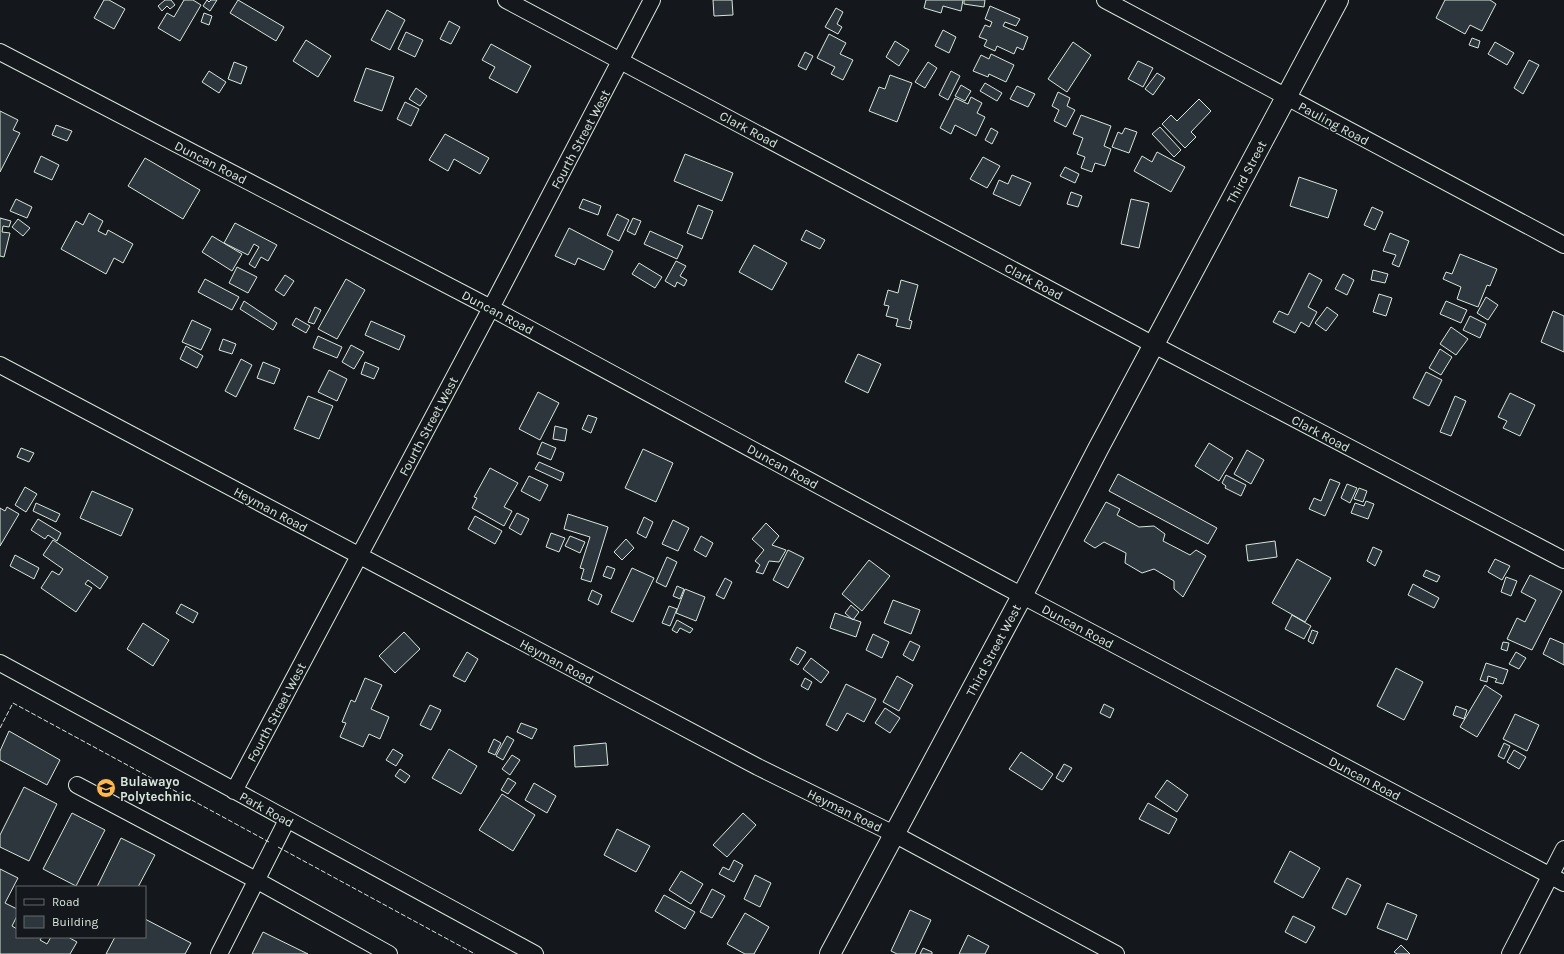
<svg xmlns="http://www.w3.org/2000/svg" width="1564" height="954" viewBox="0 0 1564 954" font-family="Karla,sans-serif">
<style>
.building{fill:#2c363c;stroke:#d8e6dc}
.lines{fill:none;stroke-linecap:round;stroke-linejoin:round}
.minor-casing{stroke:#d8e6dc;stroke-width:18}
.major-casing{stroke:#d8e6dc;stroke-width:22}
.minor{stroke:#14181c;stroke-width:16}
.major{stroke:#14181c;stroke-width:20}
.fence{stroke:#d8e6dc;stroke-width:1;stroke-dasharray:5 2;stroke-linecap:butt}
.labels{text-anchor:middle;stroke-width:3;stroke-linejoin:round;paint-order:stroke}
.street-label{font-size:13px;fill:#d8e6dc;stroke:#14181c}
.poi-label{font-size:13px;font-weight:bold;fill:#d8e6dc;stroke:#14181c;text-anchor:start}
</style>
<rect width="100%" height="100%" fill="#14181c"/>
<path class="building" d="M104,0H109L125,9L114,29L94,18Z
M165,0H171L175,5L170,9L167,6L162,11L158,6Z
M184,0H193L201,5L180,41L158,28L167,13L174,17Z
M207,0L209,2L211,0H217L210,11L203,6Z
M238,0L284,27L276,41L230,13Z
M713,0H732L733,15L714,16Z
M926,0H963L961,11L943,6L941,13L924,8Z
M964,0H985L984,7L964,4Z
M1445,0H1490L1496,4L1482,31L1470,25L1465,34L1436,18Z
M990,6L1020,19L1016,26L1005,22L1003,26L1028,37L1023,50L1017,47L1014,54L997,46L995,51L984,46L987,40L979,37L985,25L990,27L992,22L985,19Z
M836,8L843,12L837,24L842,27L838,34L825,27Z
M387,10L405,20L390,50L371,40Z
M204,13L212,16L209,25L201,22Z
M449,21L460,27L451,44L440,39Z
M943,30L956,37L949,53L935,46Z
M406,32L423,40L415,57L398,49Z
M829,34L846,43L840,54L853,60L843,80L831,74L835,67L817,58Z
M1472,38L1480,41L1478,48L1469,45Z
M306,40L331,56L318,77L293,61Z
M895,41L909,50L899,66L886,57Z
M1073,42L1091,55L1067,92L1048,79Z
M1495,42L1514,53L1507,65L1488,54Z
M491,44L531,66L517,93L489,78L495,67L482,60Z
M805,52L813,56L806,70L798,66Z
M991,54L1014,65L1006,82L989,74L988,77L973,71L981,55L989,59Z
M1529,60L1539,65L1523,94L1514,88Z
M1138,61L1153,68L1143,87L1128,79Z
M234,62L247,67L241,84L228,79Z
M928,62L937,68L925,88L915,82Z
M366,68L394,77L382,111L354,101Z
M209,71L226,82L219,93L202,82Z
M951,71L960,76L948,100L939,95Z
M1157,73L1165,78L1153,95L1145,89Z
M890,75L912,83L897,122L869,111L879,87L885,89Z
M985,83L1002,93L997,101L980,91Z
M961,85L971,91L965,101L955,96Z
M1017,86L1035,94L1028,107L1010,99Z
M416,88L427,96L420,106L409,99Z
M1058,92L1070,98L1067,106L1075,110L1066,127L1054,121L1059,110L1052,106Z
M971,97L982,103L977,113L985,117L976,136L955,125L951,134L940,128L955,98L968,104Z
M1199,99L1211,111L1191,132L1196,137L1185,148L1162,124L1171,115L1177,121Z
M405,102L419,109L411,126L397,119Z
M0,111L18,120L13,130L20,133L0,172Z
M1081,115L1111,126L1104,146L1111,149L1105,166L1095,163L1092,172L1081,168L1085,157L1077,154L1083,138L1073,134Z
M56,125L72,131L67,141L52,135Z
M1160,127L1181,150L1174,157L1152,134Z
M991,128L998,132L992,144L985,140Z
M1125,128L1137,132L1129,153L1112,147L1118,132L1122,134Z
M445,134L489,158L480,174L454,159L448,171L429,160Z
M1157,152L1185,167L1171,192L1134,171L1142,156L1152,162Z
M685,154L733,173L722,201L674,181Z
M41,156L59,165L52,180L34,172Z
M983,157L1000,166L987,188L970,179Z
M145,158L200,190L183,219L128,186Z
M1065,167L1079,174L1075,183L1060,176Z
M1012,175L1031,183L1020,206L993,194L999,180L1008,184Z
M1299,177L1337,190L1328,218L1290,206Z
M1071,192L1082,196L1078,207L1067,204Z
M16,199L32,207L27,218L10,211Z
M583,199L601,206L598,215L579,208Z
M1131,199L1149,203L1139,248L1121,244Z
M698,205L713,211L702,239L687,233Z
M1372,207L1383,212L1375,230L1364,225Z
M89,213L103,221L98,231L106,235L108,230L133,244L123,263L114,258L106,274L61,249L76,221L83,225Z
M617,214L629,220L619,241L607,235Z
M0,218L11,221L9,227L3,226L2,232L10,233L4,257L0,256Z
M633,218L641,221L635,235L627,231Z
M18,219L30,228L23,236L12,227Z
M235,223L277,245L268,261L261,257L255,268L249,264L259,247L254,244L248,255L224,243Z
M569,228L613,251L604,270L578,258L575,265L555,256Z
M806,230L825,240L820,249L801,240Z
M650,231L683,246L677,259L644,244Z
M1390,233L1409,241L1399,267L1392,264L1396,255L1383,251Z
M212,236L242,254L232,271L202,252Z
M754,245L787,263L772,290L739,272Z
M1460,254L1497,269L1490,286L1487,285L1478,307L1457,299L1461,287L1443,279L1446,272L1452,274Z
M676,261L686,266L680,276L687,280L684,286L677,282L675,287L665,281Z
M639,263L662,277L655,288L632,274Z
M237,267L257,277L248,293L229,283Z
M1373,270L1388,274L1385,283L1371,280Z
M1309,273L1322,280L1308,307L1317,312L1309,327L1301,322L1295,333L1273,322L1279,311L1288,315Z
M1343,274L1354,280L1347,295L1335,289Z
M285,275L294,281L284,296L275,290Z
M205,279L239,297L232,310L198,292Z
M346,279L365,290L337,339L318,329Z
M901,280L918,285L909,320L912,321L910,329L896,326L898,319L886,316L889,306L884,305L888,290L898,293Z
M1379,294L1392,298L1386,316L1373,312Z
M1486,297L1498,305L1488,320L1477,313Z
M244,301L277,323L273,330L240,309Z
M1446,301L1467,310L1461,323L1440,314Z
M315,307L321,310L314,324L308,322Z
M1327,307L1338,315L1326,331L1315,323Z
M1553,311L1564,316V352L1541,342Z
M1470,316L1486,324L1480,338L1463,330Z
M296,318L310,326L306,333L292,325Z
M192,320L211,329L201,350L182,342Z
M371,321L405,336L399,350L365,335Z
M1451,327L1468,339L1456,355L1440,344Z
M318,336L342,347L337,358L313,348Z
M223,339L236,344L232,354L219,350Z
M351,345L364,352L354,369L342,362Z
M186,346L203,356L197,368L180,359Z
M1440,349L1452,357L1441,375L1429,368Z
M858,354L881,364L868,393L845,382Z
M241,359L252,365L236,397L225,391Z
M263,362L280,369L274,384L257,378Z
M365,362L379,368L374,379L361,374Z
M329,370L347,379L337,401L318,392Z
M1426,372L1442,380L1429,406L1413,398Z
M538,392L559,403L540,440L519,429Z
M1510,393L1535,405L1520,436L1503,428L1507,421L1498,417Z
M308,396L333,406L319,439L294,429Z
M1455,396L1466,401L1451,436L1440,432Z
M588,415L597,418L591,433L582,429Z
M555,426L567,429L565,441L553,439Z
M542,442L556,448L551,460L537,454Z
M1209,443L1233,458L1219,481L1195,466Z
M21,448L34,453L29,462L17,457Z
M643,449L673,463L656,502L625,488Z
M1247,450L1264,460L1251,484L1234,474Z
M539,462L564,473L561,481L535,469Z
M490,468L518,483L504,507L512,511L504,526L472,508L477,498L474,497Z
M1118,474L1217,528L1208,544L1109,491Z
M1226,475L1246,485L1241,496L1225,488L1226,486L1222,483Z
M529,476L548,485L540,501L521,491Z
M1330,479L1340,483L1325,516L1309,509L1314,498L1321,501Z
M1347,484L1357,488L1350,503L1341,498Z
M25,487L37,494L26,512L15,505Z
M1359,488L1367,491L1363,502L1354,499Z
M92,491L133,509L121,536L80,518Z
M1366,501L1374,504L1368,519L1351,513L1355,503L1364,506Z
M1106,502L1120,509L1117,515L1139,527L1154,526L1165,534L1163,541L1190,555L1196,550L1206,556L1183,597L1174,589V581L1154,569L1142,573L1125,563L1126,553L1104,542L1095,548L1084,541Z
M36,503L60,514L56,522L33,511Z
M7,507L19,514L0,546V508L5,511Z
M517,513L529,519L521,535L509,528Z
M568,514L608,527L591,582L581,579L584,569L580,568L590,537L564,529Z
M475,516L502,531L495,544L468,529Z
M644,517L653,522L646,538L637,533Z
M38,519L61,533L57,541L48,535L45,539L31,530Z
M673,520L689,528L678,551L662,544Z
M766,523L779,536L772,545L786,550L779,562L769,561L763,574L756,572L760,565L755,561L764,550L752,539Z
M551,533L565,538L559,552L546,547Z
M570,536L585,542L580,553L565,546Z
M701,536L713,543L706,557L694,550Z
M626,539L634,548L622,560L614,552Z
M53,540L108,577L100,589L88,580L85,584L92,588L76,612L41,588L52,571L59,575L63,569L43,555Z
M1275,541L1277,557L1248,561L1246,545Z
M1373,547L1382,551L1375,566L1367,561Z
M788,550L804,558L788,588L773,580Z
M15,555L39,568L34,579L10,566Z
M667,557L677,562L666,587L656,582Z
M1297,559L1331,578L1305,622L1272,603Z
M1495,559L1510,566L1502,580L1488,572Z
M869,560L890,576L862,611L842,594Z
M607,566L615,569L611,579L603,576Z
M632,568L654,578L633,622L611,612Z
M1426,570L1440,576L1437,582L1423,576Z
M1530,575L1562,591L1532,650L1507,639L1517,618L1525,622L1536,600L1521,592Z
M1506,577L1517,581L1511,596L1501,592Z
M725,578L732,582L724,599L716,595Z
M1413,584L1439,598L1434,608L1408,595Z
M677,586L684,589L680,599L673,596Z
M685,589L705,597L696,621L676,613Z
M592,590L602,595L598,605L588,600Z
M893,600L920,610L911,634L884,623Z
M181,604L198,613L193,623L176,613Z
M851,605L859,612L853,620L845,613Z
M669,606L677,609L670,626L662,623Z
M835,613L861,622L856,637L830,628Z
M1292,615L1311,626L1304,639L1285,629Z
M677,620L693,629L690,633L680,628L677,633L672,630Z
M143,623L169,640L153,666L127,649Z
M1312,630L1318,632L1313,644L1308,641Z
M404,632L420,649L395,673L379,656Z
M873,634L889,642L882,658L866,650Z
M1550,638L1564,644V665L1543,654Z
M910,641L920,646L913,661L903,655Z
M1503,642L1509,643L1507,651L1501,649Z
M797,647L806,652L798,665L790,660Z
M467,652L478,659L465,682L453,676Z
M1516,652L1526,658L1519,669L1509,664Z
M811,658L829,672L821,683L803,669Z
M1486,663L1508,670L1503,684L1495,682L1497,679L1488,676L1487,682L1480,680Z
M1396,668L1423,682L1404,720L1377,706Z
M897,676L913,685L899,711L883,702Z
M365,678L382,685L371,709L389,717L380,739L369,734L363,747L340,737L346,723L342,722L351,700L355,702Z
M805,678L812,682L808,690L801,686Z
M846,684L876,699L864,722L847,713L837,731L826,725Z
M1485,685L1502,696L1477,737L1460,727Z
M1104,704L1114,709L1110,718L1100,713Z
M430,705L441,710L431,730L420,725Z
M1456,706L1467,710L1464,719L1453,715Z
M885,708L900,718L890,733L875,723Z
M1515,714L1539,725L1527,751L1503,739Z
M521,723L537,729L532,739L517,732Z
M9,731L60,760L47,785L0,760V751Z
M507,736L514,740L503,760L496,756Z
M494,739L501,743L495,755L488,752Z
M606,743L608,765L575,767L574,746Z
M1504,743L1510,746L1504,759L1498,756Z
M393,749L403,755L396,766L386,760Z
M449,749L477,766L461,794L432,778Z
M1514,750L1526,757L1519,769L1507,762Z
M1021,752L1053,774L1042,790L1009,769Z
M512,755L520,760L510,775L502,769Z
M1064,764L1072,768L1063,782L1056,778Z
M400,769L410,776L405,783L395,776Z
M508,778L516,783L508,794L501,790Z
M1167,780L1188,795L1177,812L1155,797Z
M534,783L556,796L547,813L525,800Z
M24,787L57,804L29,861L0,847V835Z
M502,794L535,815L513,851L479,830Z
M1148,803L1177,819L1169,834L1139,819Z
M72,813L105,830L76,886L43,869Z
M743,813L756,825L727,857L713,845Z
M617,829L650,846L636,872L604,855Z
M121,838L155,855L138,887H97Z
M1290,851L1320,868L1303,898L1274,882Z
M734,860L743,865L734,882L719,874L723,867L729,870Z
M0,869L18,878L5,903L17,909V916L12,926L17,929V937H42L40,940L47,944L51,937H68L77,942L70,954H0Z
M681,871L703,884L691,904L669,890Z
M755,875L771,883L760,907L744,899Z
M1347,878L1361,885L1346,915L1332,908Z
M712,889L725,896L712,918L700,912Z
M664,895L695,912L685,929L655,911Z
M1387,903L1417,915L1407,940L1377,928Z
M910,910L931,920L915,954H897L891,951Z
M745,913L769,927L754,954H745L727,944Z
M1293,916L1315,927L1306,943L1285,932Z
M145,919L191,943L185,954H106L115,937H145Z
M263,932L308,954H252Z
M968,935L989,946L985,954H959Z
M1401,945L1410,954H1397L1394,952Z
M923,948L932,952V954H920Z"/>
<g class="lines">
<g class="minor-casing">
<path id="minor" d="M506,0L1154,345L1564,560
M1105,0L1564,245
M0,52L491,308L1004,586L1564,883
M0,365L758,767L894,834L1116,954
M0,663L535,954
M77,785L256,880L389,954
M234,791L491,308L652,0
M219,954L287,820
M1510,954L1564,849"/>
</g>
<g class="major-casing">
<path id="major" d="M830,954L1022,596L1098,449L1338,0"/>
</g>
<use href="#minor" class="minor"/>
<use href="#major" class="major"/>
<path class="fence" d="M0,728L13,703L269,842
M278,847L475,954"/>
</g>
<defs>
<g id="university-disc" transform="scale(1)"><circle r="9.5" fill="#ffb74d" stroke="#14181c"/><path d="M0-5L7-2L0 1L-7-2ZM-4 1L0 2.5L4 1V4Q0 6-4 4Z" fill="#111"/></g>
</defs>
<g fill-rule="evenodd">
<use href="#university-disc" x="106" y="788"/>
</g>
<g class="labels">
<g class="street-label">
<text transform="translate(1334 123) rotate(28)" y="5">Pauling Road</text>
<text transform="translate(749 129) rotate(28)" y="5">Clark Road</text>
<text transform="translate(580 139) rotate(-62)" y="5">Fourth Street West</text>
<text transform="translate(211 162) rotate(27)" y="5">Duncan Road</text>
<text transform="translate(1246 172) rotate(-62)" y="5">Third Street</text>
<text transform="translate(1034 281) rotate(28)" y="5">Clark Road</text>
<text transform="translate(498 312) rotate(28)" y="5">Duncan Road</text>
<text transform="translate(428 426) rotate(-62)" y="5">Fourth Street West</text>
<text transform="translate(1321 433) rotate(28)" y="5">Clark Road</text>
<text transform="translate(783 466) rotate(29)" y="5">Duncan Road</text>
<text transform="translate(271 509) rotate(28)" y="5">Heyman Road</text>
<text transform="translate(1078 626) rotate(28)" y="5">Duncan Road</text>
<text transform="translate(993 650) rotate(-62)" y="5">Third Street West</text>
<text transform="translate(557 661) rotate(28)" y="5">Heyman Road</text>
<text transform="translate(276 712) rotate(-62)" y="5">Fourth Street West</text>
<text transform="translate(1365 778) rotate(28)" y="5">Duncan Road</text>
<text transform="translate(267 809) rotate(29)" y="5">Park Road</text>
<text transform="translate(845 810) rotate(26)" y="5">Heyman Road</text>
</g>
<g class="poi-label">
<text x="120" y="786">Bulawayo<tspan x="120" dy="15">Polytechnic</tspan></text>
</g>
</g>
<rect x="16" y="886" width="130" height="52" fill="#14181c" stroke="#626a69"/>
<rect x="24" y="899" width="20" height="6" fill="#14181c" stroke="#626a69"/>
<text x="52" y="906" font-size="12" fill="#d8e6dc">Road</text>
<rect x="24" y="916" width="20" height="12" fill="#2c363c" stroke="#626a69"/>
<text x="52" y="926" font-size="12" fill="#d8e6dc">Building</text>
</svg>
